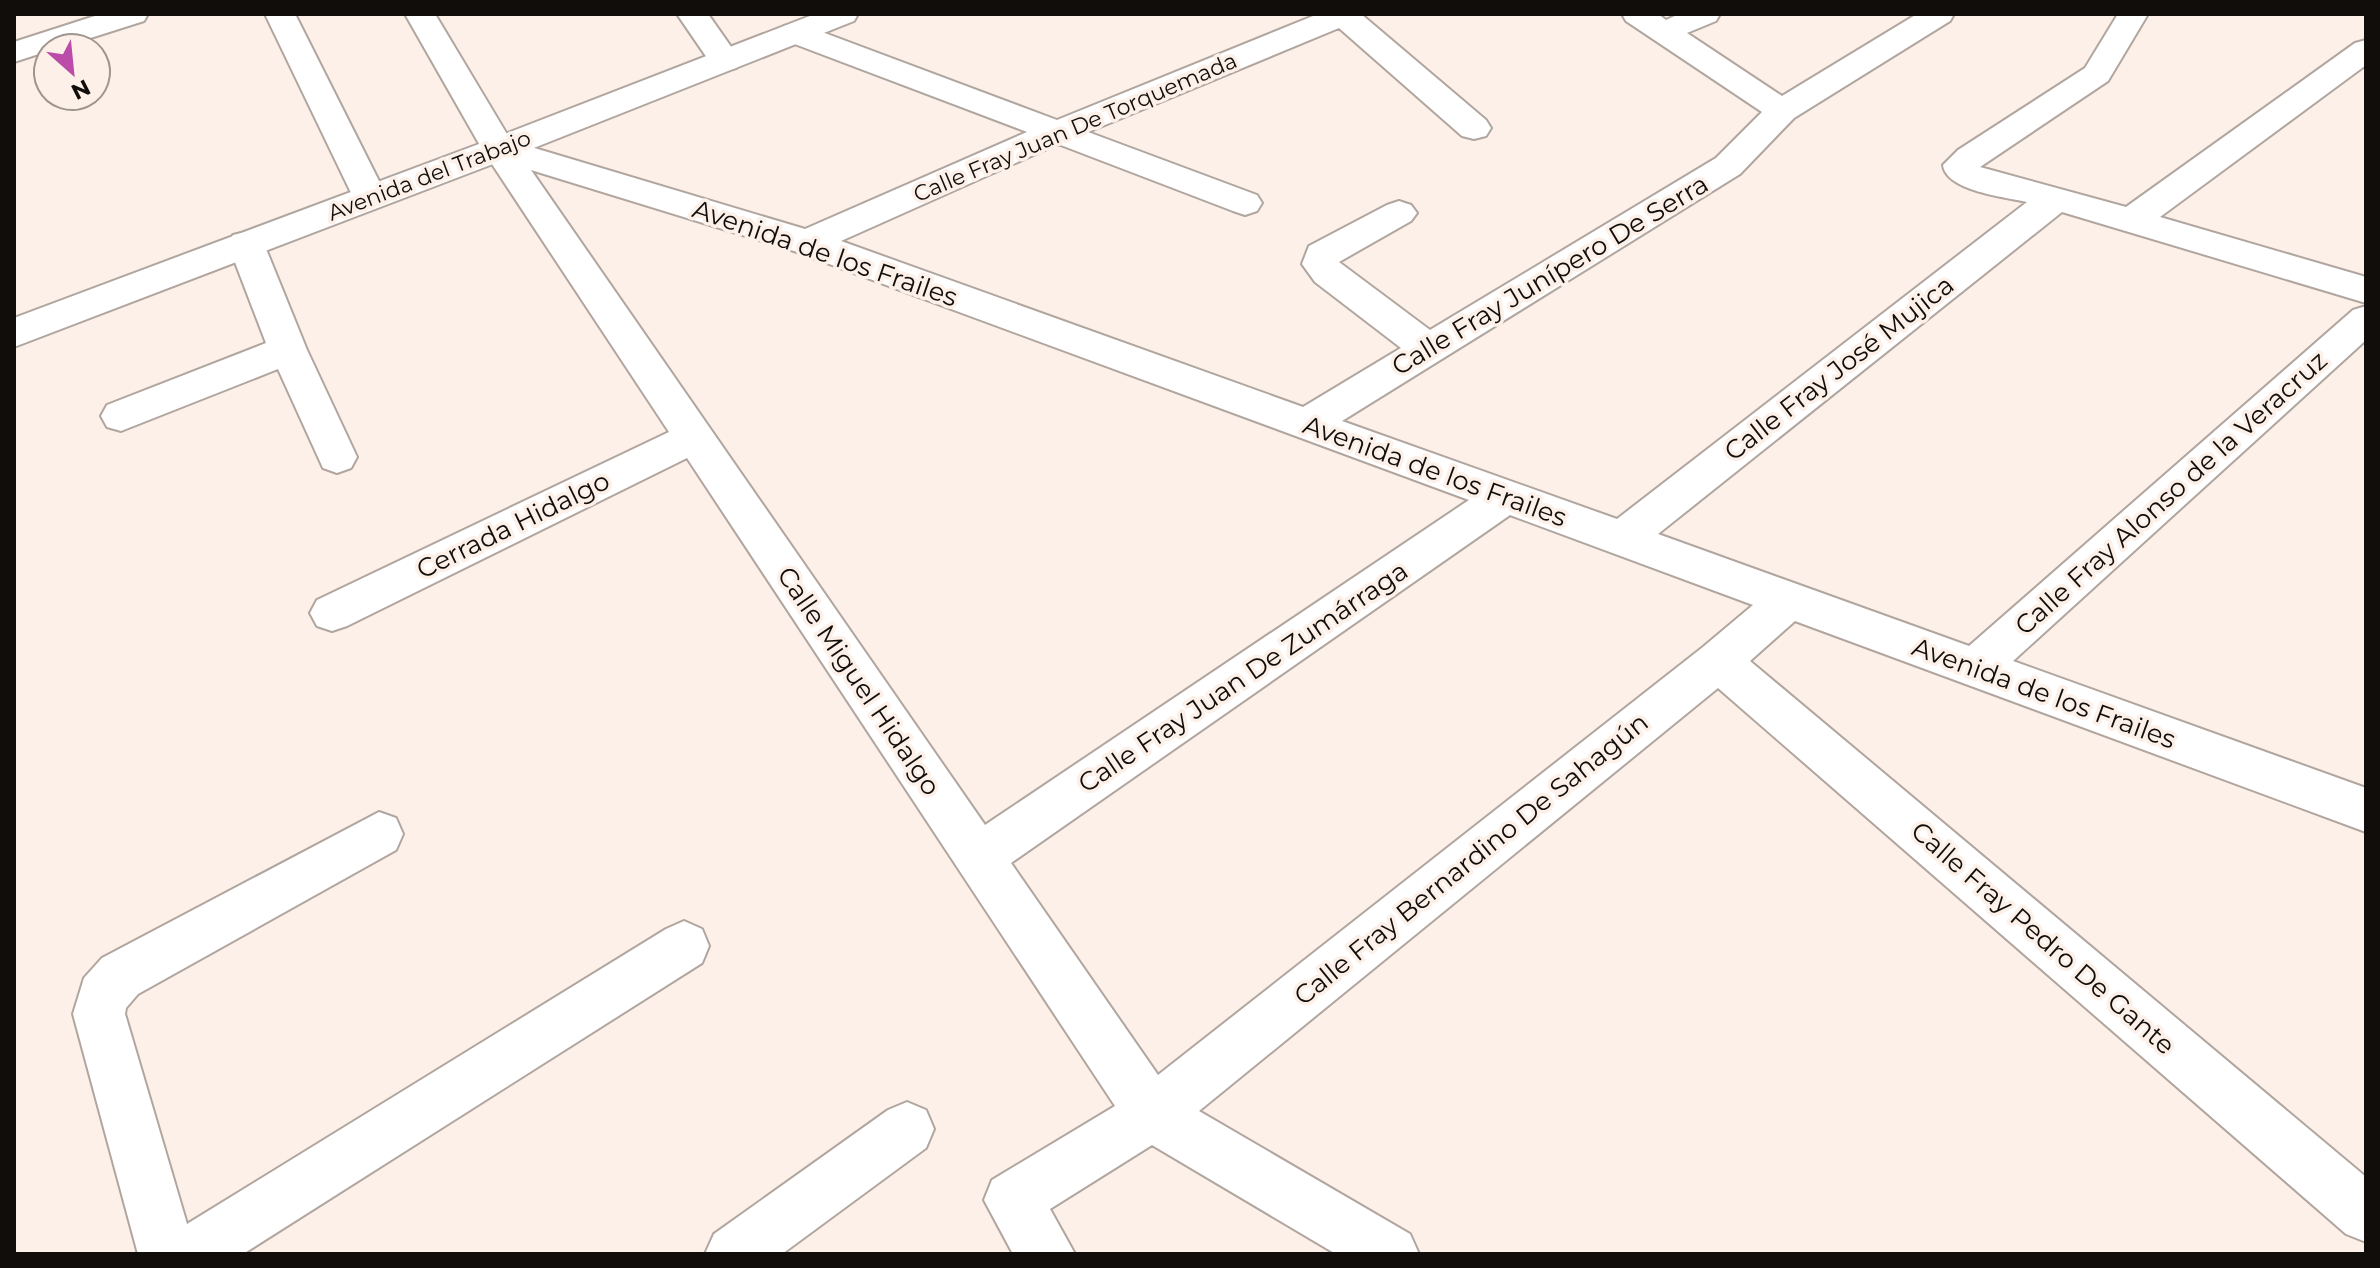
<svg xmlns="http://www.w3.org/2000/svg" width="2380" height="1268" viewBox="0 0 2380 1268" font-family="Montserrat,sans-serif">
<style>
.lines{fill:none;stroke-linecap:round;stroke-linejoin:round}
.street-casing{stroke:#b1a69f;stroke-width:4}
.secondary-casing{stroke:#b1a69f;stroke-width:4}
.street{fill:#fff;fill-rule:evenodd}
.secondary{fill:#fff;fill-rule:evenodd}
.labels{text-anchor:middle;stroke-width:7;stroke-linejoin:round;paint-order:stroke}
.far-street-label{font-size:22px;fill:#100d0a;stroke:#fcf0e8}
.street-label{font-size:26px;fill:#100d0a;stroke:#fcf0e8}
</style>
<rect width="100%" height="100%" fill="#fcf0e8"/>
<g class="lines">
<g class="street-casing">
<path id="street" d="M265,14H295L387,197L382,205L370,209L358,205L353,197Z
M405,14H435L511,141L805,229L1027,132L784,40L779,33L784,26L795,24L806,26L1057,120L1318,14H1361L1486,120L1491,128L1486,136L1474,139L1462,136L1339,28L1088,132L1257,195L1262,203L1257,211L1245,215L1233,211L1058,144L841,241L1303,407L1401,348L1315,282L1302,264L1309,246L1387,205L1399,201L1411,205L1417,213L1411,221L1339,262L1430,330L1716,158L1762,112L1626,21L1622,14H1658L1666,20L1679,14H1720L1716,21L1687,33L1782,96L1917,14H1954L1950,21L1794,118L1740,174L1342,421L1617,519L2027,202C2005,197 1946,191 1943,165L1958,150L2085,68L2118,14H2148L2108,81L1980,167L2126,207L2355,43L2366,40V65L2160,217L2366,277V303L2062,212L1658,534L1969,646L2353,310L2366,306V340L2013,661L2366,788V832L1795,621L1750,661L2366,1177V1242L2346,1234L1718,688L1199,1111L1410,1234L1419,1254H1336L1152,1145L1050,1209L1075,1254H1013L984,1200L992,1180L1115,1106L687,458L347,626L332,631L317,626L310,613L317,600L669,432L482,149ZM531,170L794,251L1469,500L985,825ZM1510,515L1753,605L1703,647L1158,1075L1011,863Z
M677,14H708L741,61L736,68L725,71L714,68Z
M246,232L259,235L264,244L307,350L357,457L351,468L337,473L323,468L278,369L121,431L107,427L101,416L107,405L266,343L228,244L233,235Z
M379,812L396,818L403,834L396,850L138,994L126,1008L125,1014L187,1224L666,929L684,921L702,929L709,946L702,963L243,1254H138L73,1014L84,978L102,958Z
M907,1102L926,1110L934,1129L926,1148L782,1254H705L714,1234L888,1110Z"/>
</g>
<g class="secondary-casing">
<path id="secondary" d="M101,14H148L144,21L59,48H48V51L14,62V42Z
M815,14H858L854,21L511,157L14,347V318L487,141Z"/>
</g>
<use href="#street" class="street"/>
<use href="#secondary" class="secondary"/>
</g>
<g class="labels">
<g class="far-street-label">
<text transform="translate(1075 127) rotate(-23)" y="8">Calle Fray Juan De Torquemada</text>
<text transform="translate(429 175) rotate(-21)" y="8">Avenida del Trabajo</text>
</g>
<g class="street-label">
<text transform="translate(825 253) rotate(19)" y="9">Avenida de los Frailes</text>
<text transform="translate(1550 275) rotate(-31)" y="9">Calle Fray Junípero De Serra</text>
<text transform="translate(1839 368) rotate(-38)" y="9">Calle Fray José Mujica</text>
<text transform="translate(1435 471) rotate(20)" y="9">Avenida de los Frailes</text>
<text transform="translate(2171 493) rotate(-42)" y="9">Calle Fray Alonso de la Veracruz</text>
<text transform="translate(513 525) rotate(-26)" y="9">Cerrada Hidalgo</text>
<text transform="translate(1243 677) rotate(-34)" y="9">Calle Fray Juan De Zumárraga</text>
<text transform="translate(859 681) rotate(56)" y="9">Calle Miguel Hidalgo</text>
<text transform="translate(2044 693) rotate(20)" y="9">Avenida de los Frailes</text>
<text transform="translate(1471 859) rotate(-39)" y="9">Calle Fray Bernardino De Sahagún</text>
<text transform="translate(2043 938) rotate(41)" y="9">Calle Fray Pedro De Gante</text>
</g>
</g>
<rect width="2380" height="1268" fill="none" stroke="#100d0a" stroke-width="32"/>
<g transform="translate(72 72) rotate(153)"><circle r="38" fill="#fcf0e8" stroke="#9e958f" stroke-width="2"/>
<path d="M0-6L14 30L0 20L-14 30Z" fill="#bb4ca9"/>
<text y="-12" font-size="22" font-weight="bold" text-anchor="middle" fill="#100d0a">N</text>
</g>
</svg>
